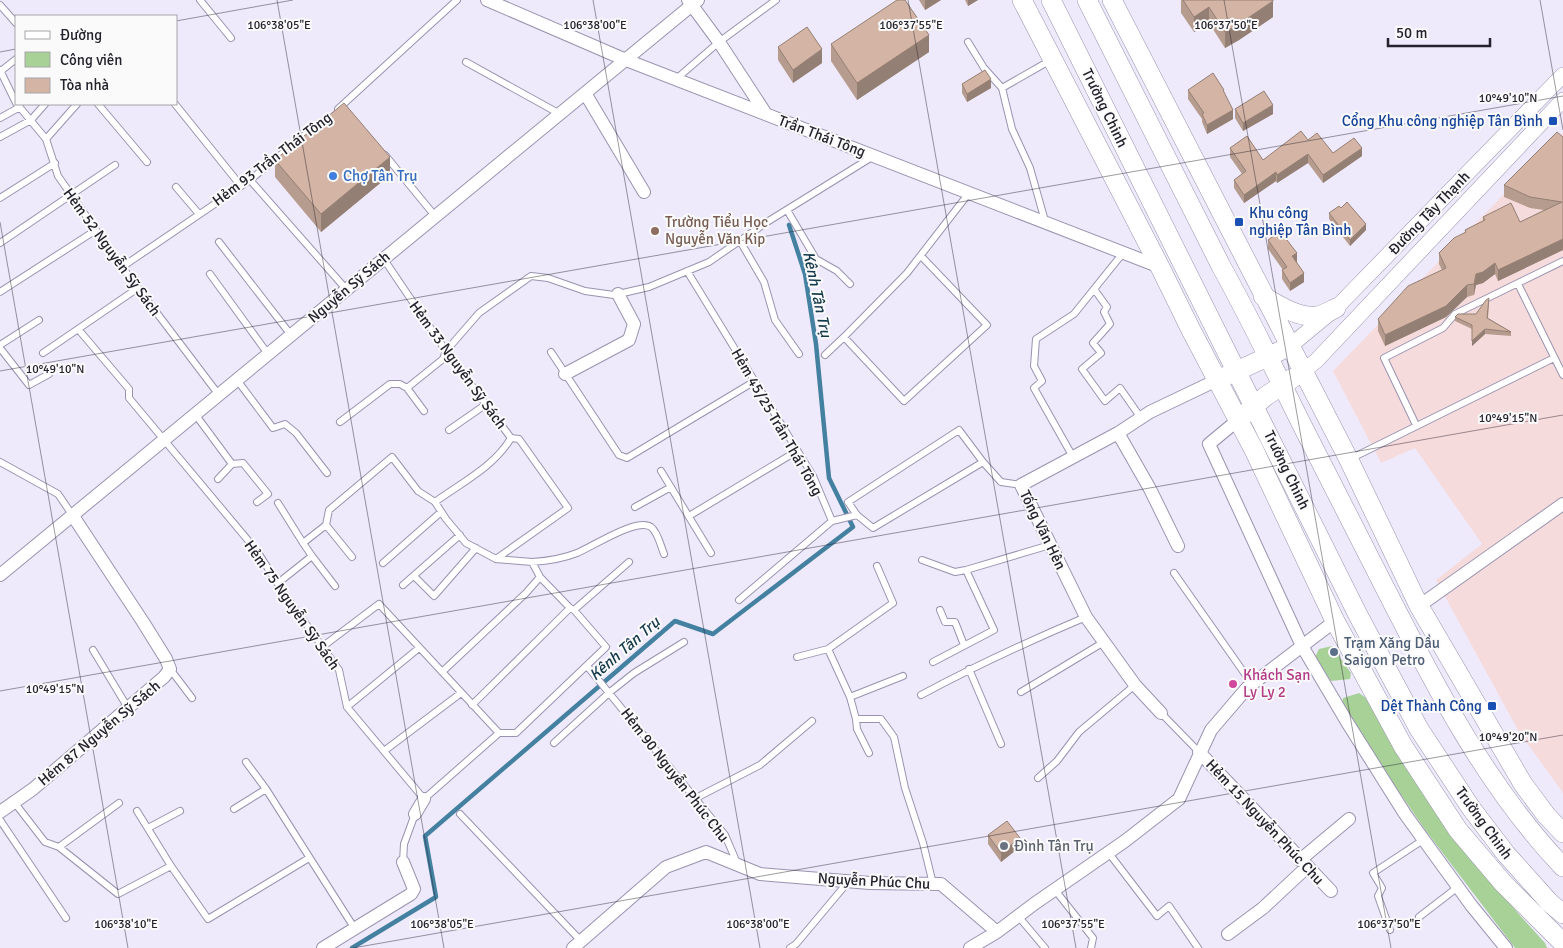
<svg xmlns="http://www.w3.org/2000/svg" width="1563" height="948" viewBox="0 0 1563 948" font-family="Signika,sans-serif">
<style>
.industrial{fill:#f6dbdc}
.green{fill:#a8d198}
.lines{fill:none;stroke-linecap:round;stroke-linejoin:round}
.stream{stroke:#4480a0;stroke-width:4.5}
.service-casing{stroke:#9993af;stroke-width:8}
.minor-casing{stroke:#9993af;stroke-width:14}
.tertiary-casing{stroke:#9993af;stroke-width:16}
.primary-casing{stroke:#9993af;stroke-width:20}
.service{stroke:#fff;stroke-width:6}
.minor{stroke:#fff;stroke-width:12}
.tertiary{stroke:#fff;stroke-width:15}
.primary{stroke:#fff;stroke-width:19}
.wall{fill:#b69c8e}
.shaded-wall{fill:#947f74}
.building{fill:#d4b5a5;stroke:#947f74}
.ticks{fill:none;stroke:#25222d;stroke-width:1;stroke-opacity:0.45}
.transit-dot{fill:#1a4fb4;stroke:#fafafa;stroke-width:2}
.shop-dot{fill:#3f7fe0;stroke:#fafafa;stroke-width:2}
.education-dot{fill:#8d6e63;stroke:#fafafa;stroke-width:2}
.service-dot{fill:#5c6f8a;stroke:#fafafa;stroke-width:2}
.hotel-dot{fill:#d1479c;stroke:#fafafa;stroke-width:2}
.worship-dot{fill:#6b7280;stroke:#fafafa;stroke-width:2}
.labels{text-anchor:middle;stroke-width:4;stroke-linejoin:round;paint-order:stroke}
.street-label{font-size:15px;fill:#25222d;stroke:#fafafa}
.transit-label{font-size:15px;fill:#164399;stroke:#fafafa;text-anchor:end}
.shop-label{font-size:15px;fill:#366cbe;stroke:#fafafa;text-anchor:start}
.education-label{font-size:15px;fill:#785e54;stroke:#fafafa;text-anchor:start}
.service-label{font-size:15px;fill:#4e5e75;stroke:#fafafa;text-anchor:start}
.hotel-label{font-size:15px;fill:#b23c85;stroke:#fafafa;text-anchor:start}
.worship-label{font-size:15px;fill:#5b616d;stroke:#fafafa;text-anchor:start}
.water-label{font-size:16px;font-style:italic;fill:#143a4c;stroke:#fafafa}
.ticks-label{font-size:12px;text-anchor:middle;fill:#25222d;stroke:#fafafa;stroke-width:4;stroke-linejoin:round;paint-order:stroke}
</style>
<rect width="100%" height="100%" fill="#eeeafc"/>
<path class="industrial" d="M1563,133V793L1519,732L1436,580L1482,544L1415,448L1381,463L1333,371Z"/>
<path class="green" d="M1332,646L1351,673L1350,679L1331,681L1315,657L1319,649Z
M1359,693L1369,700L1451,829L1517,912L1545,943L1547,948H1515L1426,831L1388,776L1342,707L1343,698Z"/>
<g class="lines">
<path class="stream" d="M352,948L436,897L425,836L675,621L713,634L853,527L829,478L816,344L805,274L789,225"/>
<g class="service-casing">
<path id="service" d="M200,0L231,38
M0,5L16,23
M968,42L984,68L1002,88L1012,129L1030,168L1045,221
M466,62L560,114
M0,70L16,103
M1,71L16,59
M675,80L719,42L776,0
M1002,88L1051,60
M17,104L46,139L58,176L122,267L219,395
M98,104L147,162
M175,104L241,186
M338,109L457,0
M0,118L20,107
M0,137L31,120L45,104
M46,139L77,104
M385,155L435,216
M250,180L346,289
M176,187L199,214
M0,198L55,163
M787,210L816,259L837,271L850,284
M740,241L764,282L775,320L799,354
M219,242L291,335
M0,243L115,165
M921,256L987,325L904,401L844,337L907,273L969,193
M383,258L446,351L511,438C494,467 461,483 435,502
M122,267L250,180L318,124
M687,271L813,476L832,521L739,600
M210,274L268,354
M1518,284L1563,375
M1094,289L1107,307L1104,312L1110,324L1093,343L1101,353L1082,369L1105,401L1120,388L1141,418
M0,292L96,230
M78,329L129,389V398L257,551L283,592L339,670L347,707L424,799L499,733
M0,345L39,320
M0,348L29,385L49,374
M551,352L619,455L627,458L755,381
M43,353L138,288
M825,355L844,337
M237,380L273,428L285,424L296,433L327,473
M424,411L407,388L443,359L446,351L479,313L531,276L548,278L585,291L614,295L649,287L709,262L767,222L872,157
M195,414L232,464L243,463L268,494L257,502
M340,422L390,384H400L407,388
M1416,425L1384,358L1443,328L1455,314L1563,261
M449,430L485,405
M1073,457L1034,388L1042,381L1034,366L1036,339L1074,314L1123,253
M1350,459L1554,358
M0,462L58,494L73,516
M983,462L959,430L848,502L857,515L873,528L983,462L1001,482L1021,485
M661,471L711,553
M218,479L232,464
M278,503L303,543
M635,507L671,487
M689,516L797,451
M832,521L857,515
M326,525L352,557
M312,556L335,586
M496,559L568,508L519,439L511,438
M922,560L955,572L966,570
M532,562C548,561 562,559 577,553C592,547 637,517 651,527C658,532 661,547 664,554
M383,563L441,512
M877,566L893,603L828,649L850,697L856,719H881L894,737L905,788L923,843L933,884
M1174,573L1252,684
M414,576L434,596L476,548
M278,583L312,556L303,543L326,525L329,510L392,457L418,491L435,502L446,519L466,543L496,559L532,562L540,577L570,608L574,610L606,647L516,733H499
M403,585L460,535
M574,610L629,562
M940,610L945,622H955L964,645
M322,647L379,604L499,733
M93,650L128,708
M797,657L828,649
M933,662L994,630L966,570L1050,545
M587,666L725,835L737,863
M170,669L192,698
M969,669L1001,744
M442,672L526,593L540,577
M1021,692L1104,642
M921,695C975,666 1029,641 1086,617
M850,697L903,676
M472,705L570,608
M347,707L419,648
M1161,713L1199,752
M856,719L857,729L869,753
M554,743L610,692L634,673L684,642
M384,751L461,693
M246,762L266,789L355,929
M1038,778L1057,761L1079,732L1135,685
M696,798L760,765L812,721
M14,802L45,842L59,847L118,894L171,866
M234,809L266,789
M137,811L171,866L208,919L309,858
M460,814L581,941
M0,820L66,918
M148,828L180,811
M59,847L119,803
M1108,852L1157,916L1169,906L1198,948
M403,862L404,844L415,814
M1055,890L1093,938L1091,948
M1018,916L1045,948
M1419,917L1458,887
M1390,930L1378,896L1382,888L1373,873L1423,840
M790,948L796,944L848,882"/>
</g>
<g class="minor-casing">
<path id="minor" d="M487,0L626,60L1160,267
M688,0L719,42L766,114
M585,93L644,192
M565,374L629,340L634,324L618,294
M1238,420L1209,444L1302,646L1347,722L1405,814L1471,905L1506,948
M1118,433L1150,489L1178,546
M0,575L698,0
M1419,606L1563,504
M1161,713L1135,685L1086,617L1021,485L1118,433L1150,412L1217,380
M1199,752L1331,891
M0,812L33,789L164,677L170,669L166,659L143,622L73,516
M415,814L424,799
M1300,860L1349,819
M1228,934L1263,908L1307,867
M323,948L411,894L414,889L403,862
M573,948L666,867L706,852L760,874L870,883L941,884L997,932
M970,948L997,932L1034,904L1125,841L1179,799L1211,730L1247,688L1335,621"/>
</g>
<g class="tertiary-casing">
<path id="tertiary" d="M1290,346L1336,308L1563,75
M1303,371L1316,361L1563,100"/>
</g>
<g class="primary-casing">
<path id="primary" d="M1022,0L1160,267L1191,330L1254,450L1335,621L1403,746L1458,830L1503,883L1563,943
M1051,0L1358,615L1419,729L1471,808L1506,854L1549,902L1563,914
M1087,0L1221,266C1250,318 1276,373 1303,427C1330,481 1358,534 1385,588C1435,686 1486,786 1563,867
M1112,0L1349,460L1419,606L1523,784L1546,815L1563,833
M1263,296C1278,305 1298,318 1317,316C1323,315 1330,311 1336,308
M1226,376L1280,351
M1245,414L1266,396L1293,378"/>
</g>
<use href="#service" class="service"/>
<use href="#minor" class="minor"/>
<use href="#tertiary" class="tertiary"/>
<use href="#primary" class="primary"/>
</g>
<path class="wall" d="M919,0H941L925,10Z
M965,0H978L968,6Z
M1181,0H1273V17L1239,40L1225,48L1209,23L1194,32L1181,13Z
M831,44L929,52L857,100L831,61Z
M778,47L822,63L793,83L778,60Z
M962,84L991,88L967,102L962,93Z
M1188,90L1224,93L1233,119L1207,134L1202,122V119L1188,99Z
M1235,109L1273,114L1243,131L1235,118Z
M1563,137V250L1498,281L1495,274L1483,283L1476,285L1474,295L1467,297L1446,317L1385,346L1378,331V319L1442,270L1439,264V253L1465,233V230L1483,221V217L1520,222L1544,210L1530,208L1504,197V185Z
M1308,140L1333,153L1362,156L1323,183L1308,163L1277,183L1276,181L1244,203L1234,188V180L1242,174L1230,157V148L1263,160Z
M275,160L390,175L321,232L275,177Z
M1341,208L1366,230L1350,246L1329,219V213Z
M1268,240L1297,262L1304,282L1290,291L1282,279V270H1283L1268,249Z
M1489,303L1488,318L1511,332V336L1485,334L1472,346V329L1455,321V317L1476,314Z
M988,835L1020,847L1001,862L988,844Z"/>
<path class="shaded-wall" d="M925,0H941L925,10Z
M968,0H978L968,6Z
M1273,1V17L1239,40L1225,48V32Z
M1209,7V23L1194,32V17Z
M929,35V52L857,100V83Z
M822,49V63L793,83V70Z
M991,79V88L967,102V94Z
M1273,105V114L1243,131V123Z
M1233,110V119L1207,134V125Z
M1362,148V156L1323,183V175Z
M1308,154V163L1277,183V175Z
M390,157V175L321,232V214Z
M1276,172V181L1244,203V195Z
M1366,224V230L1350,246V240Z
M1563,239V250L1498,281V270Z
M1297,253V262L1292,265V256Z
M1495,263V274L1483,283L1476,285L1474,295V284L1476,274Z
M1304,273V282L1290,291V283Z
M1467,285V297L1446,317L1385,346V335Z
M1485,329V334L1472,346V341Z
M1020,838V847L1001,862V853Z"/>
<path class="building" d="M897,0H905L929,35L857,83L831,44Z
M1183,0H1273V1L1239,24L1225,32L1209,7L1194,17Z
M807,27L822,49L793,70L778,47Z
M985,70L991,79L967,94L962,84Z
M1213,73L1224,90H1223L1233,110L1207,125L1202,114L1204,113L1188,90Z
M1264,91L1273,105L1243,123L1235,109Z
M344,103L390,157L321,214L275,160Z
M1301,131L1308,140L1317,133L1333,153L1354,138L1362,148L1323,175L1308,154L1277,175L1276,172L1244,195L1234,180L1246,171L1230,148L1247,136L1263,160Z
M1557,132L1563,137V239L1498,270L1495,263L1483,272L1476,274L1474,284L1467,285L1446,306L1385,335L1378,319L1408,286L1446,268L1439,253L1454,238L1466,232L1465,230L1485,220L1483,217L1511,203L1520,222L1562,202L1530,197L1504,185Z
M1347,202L1366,224L1350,240L1329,213L1339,206L1341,208Z
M1280,231L1297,253L1292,256L1304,273L1290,283L1282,270L1287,267L1268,240Z
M1489,298L1487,318L1511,332L1485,329L1472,341V325L1455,317L1458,314H1476L1486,300Z
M1007,821L1020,838L1001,853L988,835Z"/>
<path class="ticks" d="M277,0L444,948M593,0L760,948M908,0L1076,948M1224,0L1391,948M1540,0L1563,130M176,21L293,0M0,52L16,49M0,222L128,948M0,371L1563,96M0,691L1563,415M353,948L1563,735"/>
<g class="transit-dot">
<rect x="1548" y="116" width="10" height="10" rx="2.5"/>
<rect x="1234" y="217" width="10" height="10" rx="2.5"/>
<rect x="1487" y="701" width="10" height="10" rx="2.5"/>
</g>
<circle class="shop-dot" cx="333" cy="176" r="5"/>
<circle class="education-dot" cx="655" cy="231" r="5"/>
<circle class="service-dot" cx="1334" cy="652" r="5"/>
<circle class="hotel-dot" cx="1233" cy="684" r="5"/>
<circle class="worship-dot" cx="1004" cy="846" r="5"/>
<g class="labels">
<g class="street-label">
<text transform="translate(1105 108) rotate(64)" y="5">Trường Chinh</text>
<text transform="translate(822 136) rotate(21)" y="5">Trần Thái Tông</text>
<text transform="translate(272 159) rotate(-37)" y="5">Hẻm 93 Trần Thái Tông</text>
<text transform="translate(1429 213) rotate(-46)" y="5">Đường Tây Thạnh</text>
<text transform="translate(112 252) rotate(54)" y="5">Hẻm 52 Nguyễn Sỹ Sách</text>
<text transform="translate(349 287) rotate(-40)" y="5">Nguyễn Sỹ Sách</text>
<text transform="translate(458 365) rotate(54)" y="5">Hẻm 33 Nguyễn Sỹ Sách</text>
<text transform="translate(777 422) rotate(60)" y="5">Hẻm 45/25 Trần Thái Tông</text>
<text transform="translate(1287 470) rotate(64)" y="5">Trường Chinh</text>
<text transform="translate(1043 530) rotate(64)" y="5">Tống Văn Hên</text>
<text transform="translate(292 605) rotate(55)" y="5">Hẻm 75 Nguyễn Sỹ Sách</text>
<text transform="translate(99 733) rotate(-40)" y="5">Hẻm 87 Nguyễn Sỹ Sách</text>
<text transform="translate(675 775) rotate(52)" y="5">Hẻm 90 Nguyễn Phúc Chu</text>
<text transform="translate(1265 822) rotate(47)" y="5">Hẻm 15 Nguyễn Phúc Chu</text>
<text transform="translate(1484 823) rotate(54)" y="5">Trường Chinh</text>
<text transform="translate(874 881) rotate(3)" y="5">Nguyễn Phúc Chu</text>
</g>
<g class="transit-label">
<text x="1543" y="126">Cổng Khu công nghiệp Tân Bình</text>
<text x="1249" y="218" text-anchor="start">Khu công<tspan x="1249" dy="17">nghiệp Tân Bình</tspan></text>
<text x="1482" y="711">Dệt Thành Công</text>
</g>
<g class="shop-label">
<text x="343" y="181">Chợ Tân Trụ</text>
</g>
<g class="education-label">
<text x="665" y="227">Trường Tiểu Học<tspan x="665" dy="17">Nguyễn Văn Kip</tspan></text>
</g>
<g class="service-label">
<text x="1344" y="648">Trạm Xăng Dầu<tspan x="1344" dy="17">Saigon Petro</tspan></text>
</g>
<g class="hotel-label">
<text x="1243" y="680">Khách Sạn<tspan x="1243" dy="17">Ly Ly 2</tspan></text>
</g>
<g class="worship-label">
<text x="1014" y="851">Đình Tân Trụ</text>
</g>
<g class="water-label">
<text transform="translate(818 294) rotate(78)" y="6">Kênh Tân Trụ</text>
<text transform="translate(624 648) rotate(-41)" y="6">Kênh Tân Trụ</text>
</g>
</g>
<g class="ticks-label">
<text x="279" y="29">106°38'05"E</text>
<text x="595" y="29">106°38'00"E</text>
<text x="911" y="29">106°37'55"E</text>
<text x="1226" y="29">106°37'50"E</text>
<text x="1508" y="102">10°49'10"N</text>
<text x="55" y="373">10°49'10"N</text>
<text x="1508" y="422">10°49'15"N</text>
<text x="55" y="693">10°49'15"N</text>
<text x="1508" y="741">10°49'20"N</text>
<text x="126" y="928">106°38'10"E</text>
<text x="442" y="928">106°38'05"E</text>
<text x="758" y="928">106°38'00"E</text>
<text x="1073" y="928">106°37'55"E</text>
<text x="1389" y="928">106°37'50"E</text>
</g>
<rect x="15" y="15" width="162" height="90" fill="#fafafa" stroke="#a5a4a8"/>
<rect x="25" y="31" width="25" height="8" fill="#ffffff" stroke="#a5a4a8"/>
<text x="60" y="40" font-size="15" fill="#25222d">Đường</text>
<rect x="25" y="52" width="25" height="15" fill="#a8d198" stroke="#a5a4a8"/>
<text x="60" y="65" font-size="15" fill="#25222d">Công viên</text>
<rect x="25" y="78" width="25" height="15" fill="#d4b5a5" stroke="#a5a4a8"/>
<text x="60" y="90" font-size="15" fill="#25222d">Tòa nhà</text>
<path d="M1388 38v8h102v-8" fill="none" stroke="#25222d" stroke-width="2.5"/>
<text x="1396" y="38" font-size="15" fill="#25222d" stroke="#fafafa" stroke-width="4" paint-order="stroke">50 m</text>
</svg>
